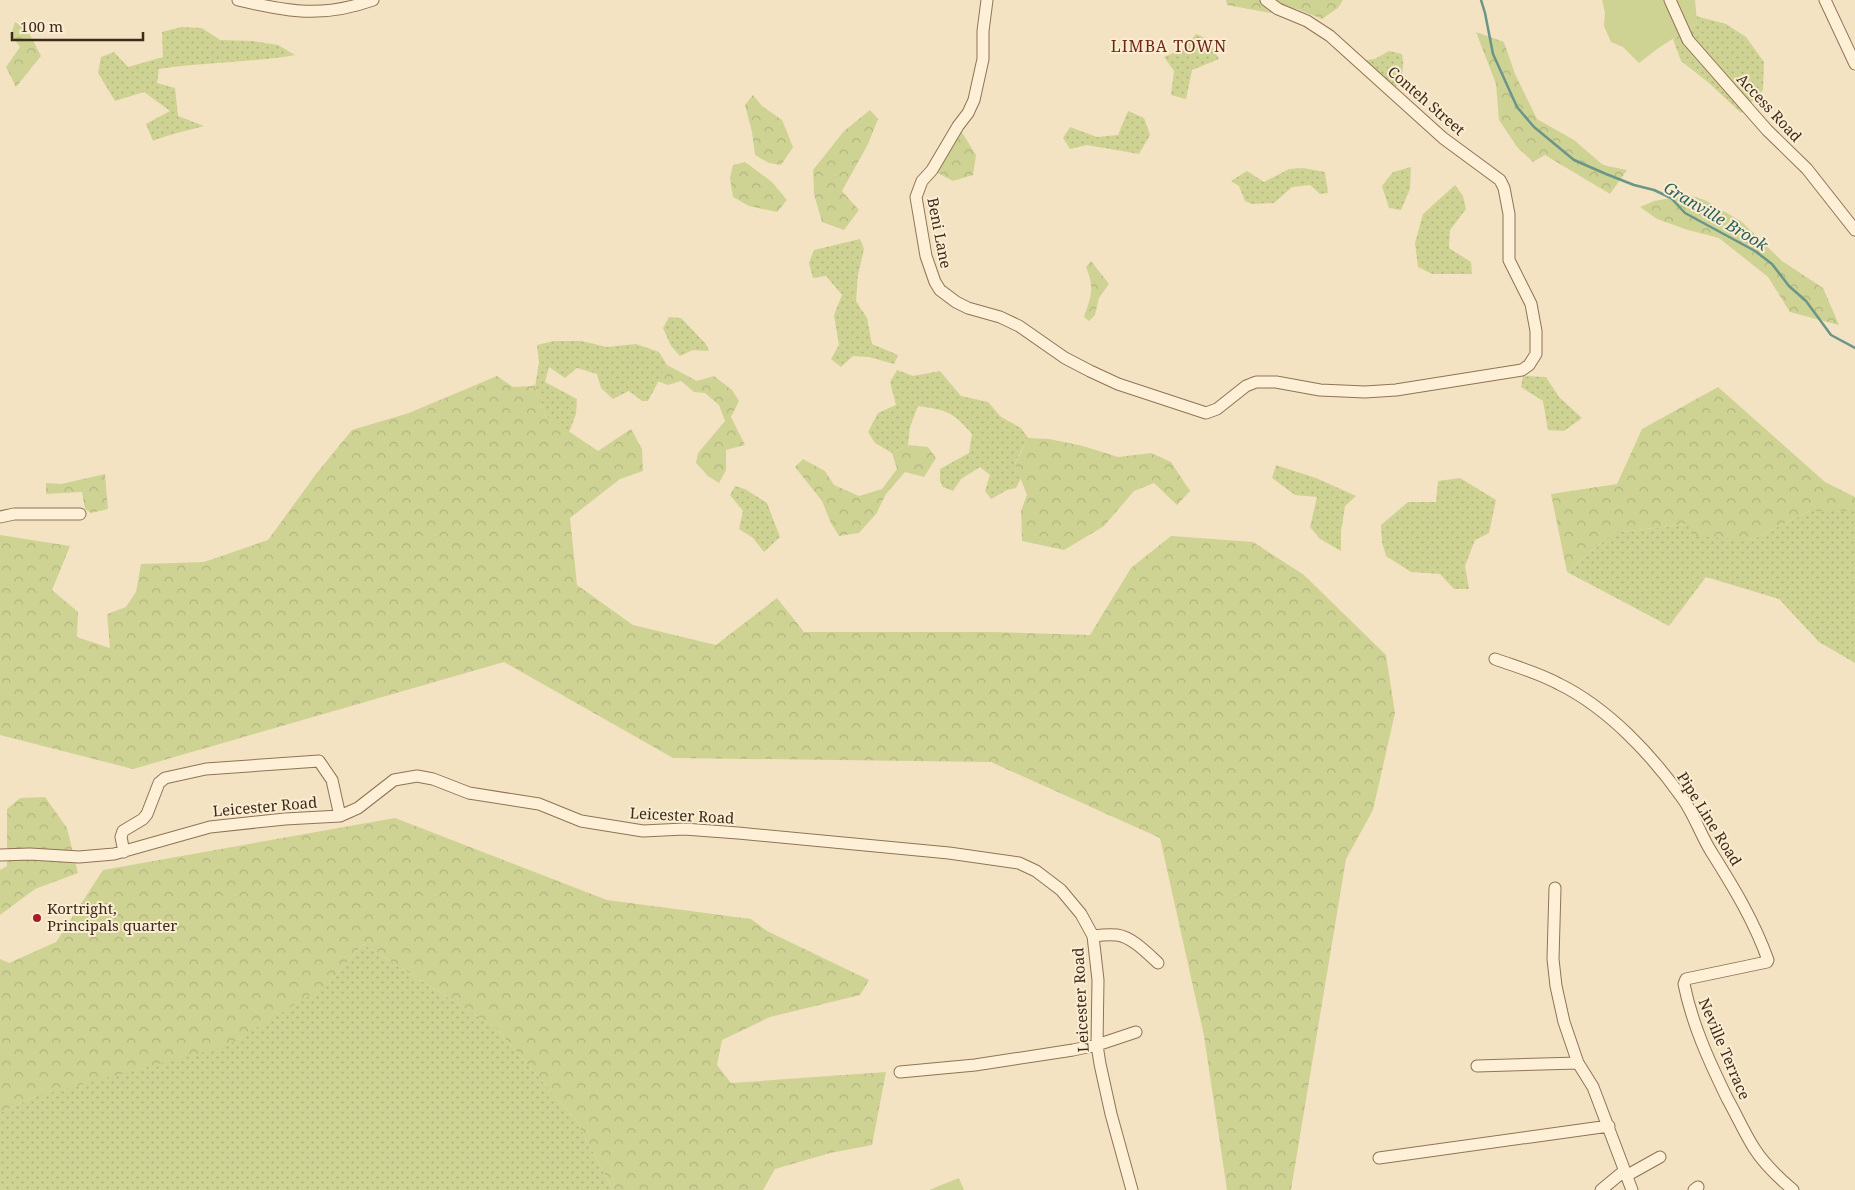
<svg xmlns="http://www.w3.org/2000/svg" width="1855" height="1190" viewBox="0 0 1855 1190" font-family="'Noto Serif',serif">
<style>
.grass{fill:url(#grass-dots)}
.forest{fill:url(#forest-crowns)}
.garden{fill:#ced394}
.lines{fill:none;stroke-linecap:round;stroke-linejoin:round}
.stream{stroke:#6a9589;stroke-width:2.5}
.minor-casing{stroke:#907356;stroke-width:13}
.minor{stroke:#fdf0d6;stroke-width:11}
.poi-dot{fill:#a61f24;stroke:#faedd2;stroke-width:2}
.labels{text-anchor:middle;stroke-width:4;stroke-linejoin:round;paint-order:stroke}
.street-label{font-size:15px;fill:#3e2b1c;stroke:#faedd2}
.poi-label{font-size:15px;fill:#3e2b1c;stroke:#faedd2;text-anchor:start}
.neighbourhood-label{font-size:16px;letter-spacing:1px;fill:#702616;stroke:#faedd2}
.water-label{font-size:16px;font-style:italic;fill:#2a5f5a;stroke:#faedd2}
</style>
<defs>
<pattern id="grass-dots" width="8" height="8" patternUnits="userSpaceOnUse" patternTransform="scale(1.25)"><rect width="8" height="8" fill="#ced394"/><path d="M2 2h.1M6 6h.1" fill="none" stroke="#b2b57f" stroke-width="1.8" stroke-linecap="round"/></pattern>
<pattern id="forest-crowns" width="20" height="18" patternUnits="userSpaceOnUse" patternTransform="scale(1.25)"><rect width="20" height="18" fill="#ced394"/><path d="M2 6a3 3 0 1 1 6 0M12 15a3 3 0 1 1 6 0" fill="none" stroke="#b2b57f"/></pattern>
</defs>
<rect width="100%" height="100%" fill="#f3e3c2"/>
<path class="grass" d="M1696,16L1726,24L1746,37L1764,62L1763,90L1741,113L1709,83L1681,61L1673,39L1697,23Z
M181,27L202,28L220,40L253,41L278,45L295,55C250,63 205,62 159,69L157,83L175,88L178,116L204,126C187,131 169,134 153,141L146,124L170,111L144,92L115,101L98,73L101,57L114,52L128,67L163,57L162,32Z
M1196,34C1208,37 1213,49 1219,59L1192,70L1186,99L1171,95L1174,71L1164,57L1183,49Z
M1389,51L1402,54C1405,68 1402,77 1395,89L1359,61L1375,59Z
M1128,111L1144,118L1150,135L1139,154L1087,145L1070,149L1063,138L1070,127L1097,137L1118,135Z
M1411,167L1410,189L1401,210L1389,208L1382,186L1393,172Z
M1303,168L1325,172L1328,193L1320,194L1310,185L1292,187L1274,203L1252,204L1245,201L1239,186L1231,181L1247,171L1264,182L1289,169Z
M1455,185L1463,196L1466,209L1450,230L1449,248L1471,262L1472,274H1432L1418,267L1415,243L1423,214Z
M860,239L864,249L858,275L856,301L867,318L872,344L898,355L894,364L869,357L853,356L841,367L831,359L839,345L834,315L842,295L826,276L813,278L809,263L814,250Z
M669,317L681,318L706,344L709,351L693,350L680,356L671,346L663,328Z
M554,341H581L607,347L636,344L659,352L667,365L648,401H642L629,391L613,399L601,388L597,374L577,368L565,378L549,367L545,382L577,399L576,414L568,435L546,416L535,387L539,362L537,345Z
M897,370L913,376L940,371L961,396L988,402L1001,417L1021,428L1028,438L1015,463L1021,478L1016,488L1007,490L991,499L985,491L990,475L980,467L961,479L953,491L943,487L940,481V469L969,453L972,434C953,412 947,410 918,406L910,427L908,445L892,453L875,443L868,432L878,413L896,405L890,382Z
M1523,376L1546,377L1559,397L1582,418L1564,431L1548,430L1543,401L1521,387Z
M1276,465L1316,478L1356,496L1345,506L1341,532V551L1320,539L1310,527L1317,497L1295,495L1272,478Z
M1460,478L1496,500L1489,533L1475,540L1465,566L1469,589H1454L1440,574L1411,572L1386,556L1382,542L1381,525L1408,502H1436L1438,481Z
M735,486L745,489L767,503L780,537L764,552L753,538L739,529L743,511L730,495Z
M1810,511H1855V663L1819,642L1779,599L1706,577L1669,626L1567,572L1613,533L1686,524L1751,540Z
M363,944L495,1027L576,1120L613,1190H0V1113L34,1097L327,985Z"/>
<path class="forest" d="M1226,0H1343L1338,8L1322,19L1297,9L1270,13L1227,5Z
M15,22L28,31L41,56L16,87L6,67L20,47L11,35Z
M1476,32L1504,42L1515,74L1537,119L1574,140L1603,165L1627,170L1610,194L1545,155L1533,162L1517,147L1499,120L1496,84Z
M753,95L762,106L782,120L793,147L781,165L769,163L755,155L752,132L745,105Z
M870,110L878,119L868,144L842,191L859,210L844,230L822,222L814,194L813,170L844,131Z
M958,126L976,155L973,175L953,181L932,170Z
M745,162L772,182L787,200L777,212L749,206L733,197L730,178L733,165Z
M1688,195L1705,200L1742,222L1782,261L1823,288L1839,325L1790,312L1768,277L1719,238L1688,230L1657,219L1640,207L1654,201Z
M1091,261L1109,284L1099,298L1095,315L1089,321L1084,317C1091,296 1095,289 1086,267Z
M667,365L697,381L714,376L732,390L739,401L731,417L745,445L726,450V470L719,483L708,476L696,463L698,453L725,421L719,405L705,393L694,392L681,381L668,385L657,381Z
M497,376L513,387L533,386L534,384L546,416L598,451L631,429L642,449L643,471L620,479L570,518L577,585L633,625L716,645L777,598L804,632H993L1090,635L1131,568L1171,536L1253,542L1304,575L1386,655L1395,713L1373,810L1346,859L1291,1190H1227L1204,1036L1160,838L991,762L673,758L504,662L133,769L0,735V535L70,546L52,590L78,612L77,637L110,648L107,614L126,607L136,592L141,564L204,562L268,540L316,474L352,430L409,413Z
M1718,387L1825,482L1855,497V511H1810L1751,540L1696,536L1686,524L1613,533L1567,572L1551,494L1617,484L1642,429Z
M1028,438L1049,439L1083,446L1118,457L1151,453L1171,462L1190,491L1177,505L1154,483L1134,491L1104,526L1064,550L1022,541L1021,511L1027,495L1015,464Z
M908,445L928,447L936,458L924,477L905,472L886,494L876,514L859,533L839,536L831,523L822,501L795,467L803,459L825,471L834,485L859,496L882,489L897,469L892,453Z
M105,474L108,509L91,513L85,509L82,492L46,494V483L61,484Z
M45,797L67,828L78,873L35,889L0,915V870L7,866V809L20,798Z
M395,818L607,900L751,919L767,931L869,980L860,995L770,1017L722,1040L717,1065L731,1083L886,1072L872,1145L830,1153L775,1169L763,1190H613L576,1120L495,1027L363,944L327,985L227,1046L34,1097L0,1113V959L9,963L56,942L103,870Z"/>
<path class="garden" d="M1602,0H1695L1697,23L1660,47L1639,63L1623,47L1611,42L1604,26L1605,13Z
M959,1178L964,1190H929Z"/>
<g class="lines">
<path class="stream" d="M1481,0L1485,13L1493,54L1517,107L1534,127L1574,160L1606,174L1634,185L1654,190L1671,198L1685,213L1755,251L1772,264L1789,286L1806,301L1831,335L1855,348"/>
<g class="minor-casing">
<path id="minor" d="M238,0C289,12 323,18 373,0
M987,0L983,31V59L974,100L968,113L958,126L932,170L922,181L916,197L926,256L935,282L940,290L956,302L968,308L1000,317L1019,326L1065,358L1090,371L1118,384L1206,413L1217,409L1246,386L1256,382H1276L1320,390L1365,392L1396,390L1522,370L1529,365L1536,354V331L1531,304L1509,260V214L1504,188L1500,180L1443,138L1330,36L1307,21L1278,9L1266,0
M1670,0L1688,40L1767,130L1807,169L1855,230
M1825,0L1855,64
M0,517L14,514H80
M1495,659C1517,667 1539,673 1559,684C1608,708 1652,755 1683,799C1695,816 1701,836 1712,853C1734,888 1754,921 1768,960L1767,962L1686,979L1684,984C1692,1024 1709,1061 1727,1098C1736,1114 1744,1132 1754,1148C1764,1164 1779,1178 1793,1190
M124,852L121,837L123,831L143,819L147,814L159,783L165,778L206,769L319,761L332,780L340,816
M0,855L30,854L79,857L114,854L210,827L285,819L340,816L358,808L394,780L417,776L433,779L469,793L539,804L581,821L643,831L684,829L738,833L949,853L1019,863L1036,871L1061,890L1081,914L1093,936L1098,980L1097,1045L1100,1064L1111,1114L1132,1190
M1555,888L1553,959L1556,986L1564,1022L1578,1063L1593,1087L1632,1190
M1093,936C1101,935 1109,934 1117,935C1132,937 1147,953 1158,963
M1477,1066L1578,1063
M900,1072L975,1065L1073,1050L1097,1045L1136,1032
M1379,1158L1609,1126
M1626,1176L1660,1157
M1601,1190L1624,1171
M1694,1190L1698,1187"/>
</g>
<use href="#minor" class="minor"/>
</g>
<circle class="poi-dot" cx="37" cy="918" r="5"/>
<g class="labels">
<g class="street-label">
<text transform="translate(1426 101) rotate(41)" y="5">Conteh Street</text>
<text transform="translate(1769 108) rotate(47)" y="5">Access Road</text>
<text transform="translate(939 233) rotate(79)" y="5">Beni Lane</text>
<text transform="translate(265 807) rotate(-5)" y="5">Leicester Road</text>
<text transform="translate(682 816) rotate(3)" y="5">Leicester Road</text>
<text transform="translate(1709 819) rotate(58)" y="5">Pipe Line Road</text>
<text transform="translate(1081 1000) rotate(-93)" y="5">Leicester Road</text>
<text transform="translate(1724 1049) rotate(67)" y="5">Neville Terrace</text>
</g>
<g class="poi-label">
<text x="47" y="914">Kortright,<tspan x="47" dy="17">Principals quarter</tspan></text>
</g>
<g class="neighbourhood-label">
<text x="1169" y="52">LIMBA TOWN</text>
</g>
<g class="water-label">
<text transform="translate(1716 216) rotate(31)" y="6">Granville Brook</text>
</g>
</g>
<path d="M12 32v8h131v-8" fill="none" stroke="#3e2b1c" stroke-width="2.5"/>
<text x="20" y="32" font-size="15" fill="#3e2b1c" stroke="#faedd2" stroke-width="4" paint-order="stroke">100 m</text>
</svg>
